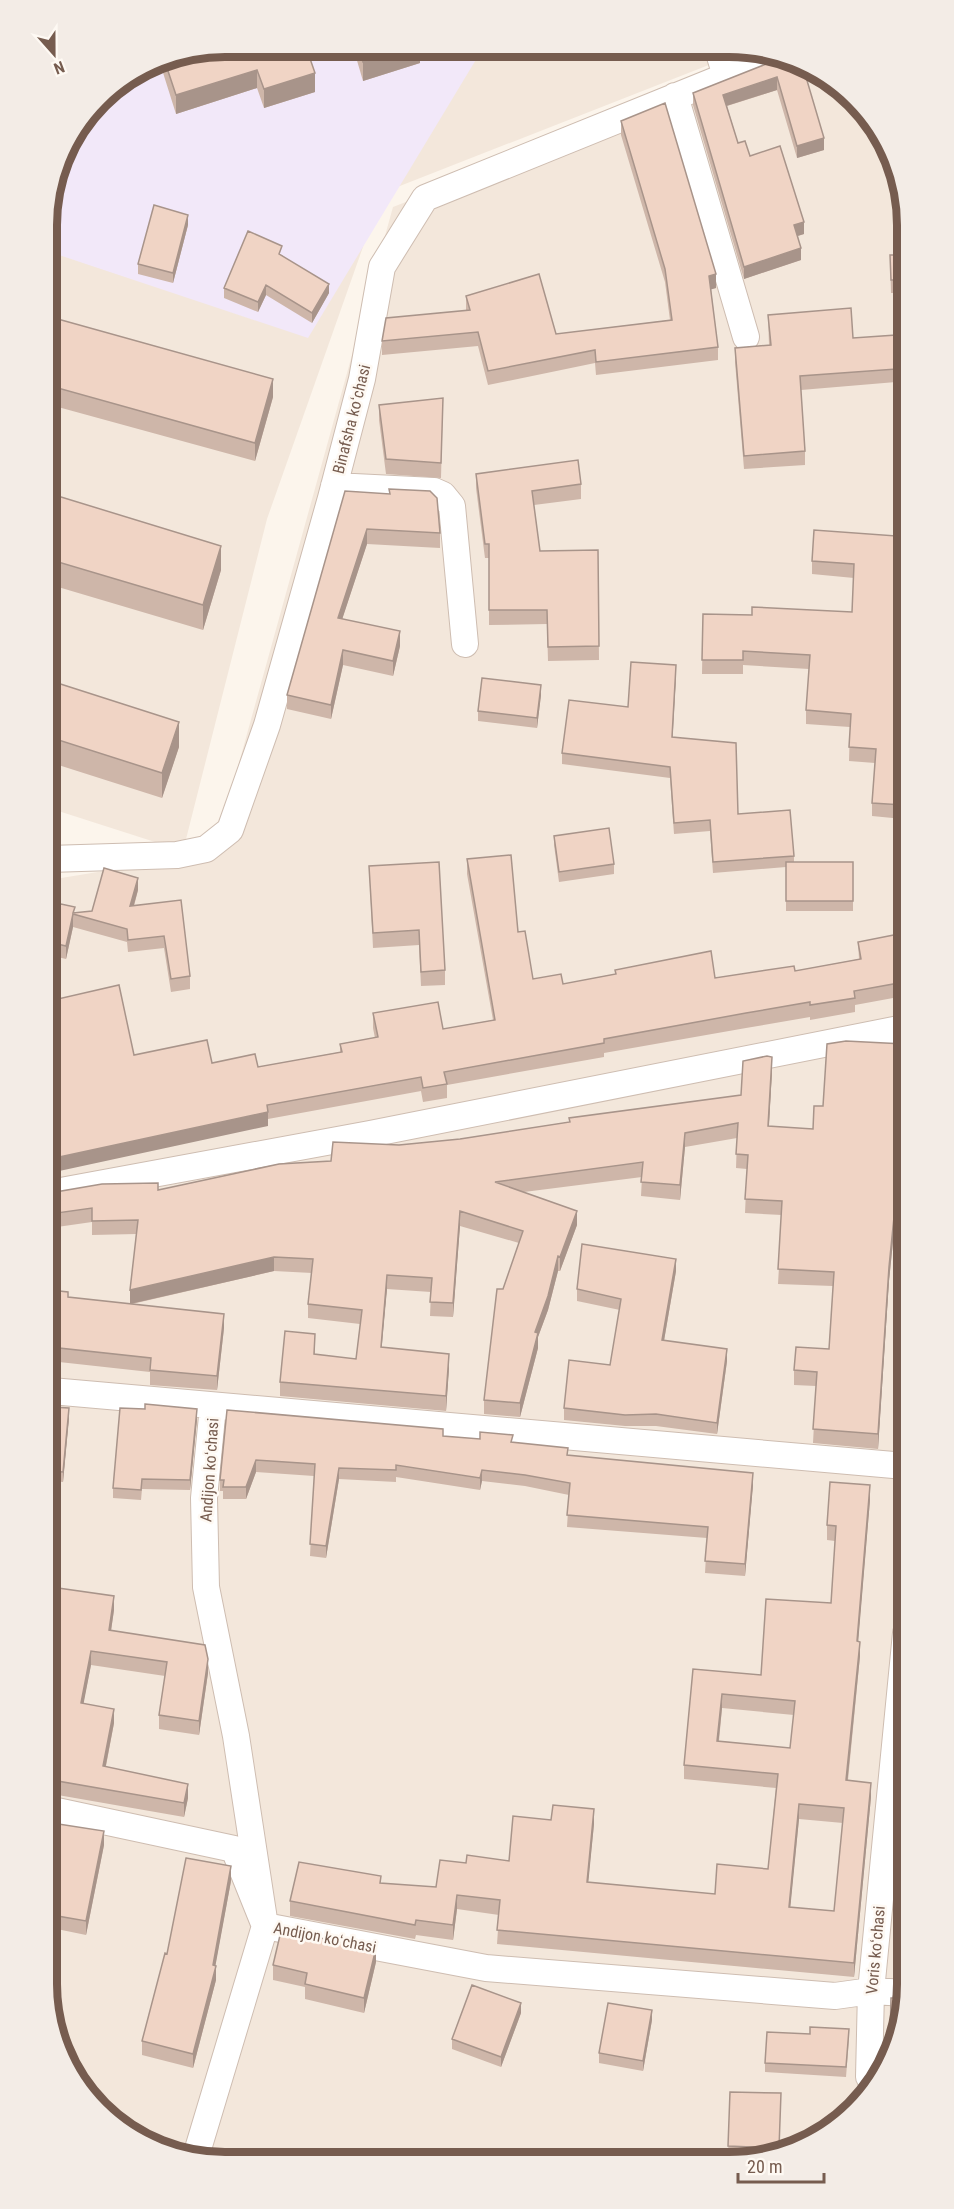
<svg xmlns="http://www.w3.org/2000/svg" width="954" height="2209" viewBox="0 0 954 2209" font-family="'Roboto Condensed',sans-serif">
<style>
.residential{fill:#f3e7db}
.education{fill:#f2e8f9}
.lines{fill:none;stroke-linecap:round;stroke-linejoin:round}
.street-casing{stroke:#cebdb1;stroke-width:28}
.street{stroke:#fff;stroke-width:26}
.wall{fill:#ceb6a9;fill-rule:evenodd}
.shaded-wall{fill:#a8948a}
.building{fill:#f0d4c5;stroke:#a8948a;stroke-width:1.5;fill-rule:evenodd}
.labels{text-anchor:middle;stroke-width:5;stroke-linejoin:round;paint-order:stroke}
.street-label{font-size:16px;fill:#765c4f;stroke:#fef9f3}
.rim{fill:none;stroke:#765c4f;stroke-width:8}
</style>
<rect width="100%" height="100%" fill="#fcf5ec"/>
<path class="residential" d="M225,47L747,50L382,193L267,519L183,851L49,808L47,213L65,146L107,91L157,60Z
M780,56L808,65L855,99L902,179L907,1995L894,2052L870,2093L828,2133L775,2157L191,2159L107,2118L71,2074L52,2030L49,880L214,853L393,207Z"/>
<path class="education" d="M225,47L483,48L308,338L47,251V213L65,146L107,91L157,60Z"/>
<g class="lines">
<g class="street-casing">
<path id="street" d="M718,50L726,76
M675,96L746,337
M334,486L434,491L443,495L452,506L465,644
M49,859L177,855L206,849L230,830L267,725L331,498L362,379L382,267L425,198L778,55
M50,1193L370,1134L904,1028
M51,1391L905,1466
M213,1406L204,1498L206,1587L236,1736L265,1926L486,1968L835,1996L871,1991L907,1993
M52,1810L234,1849L265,1926L195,2159
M875,2085L869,2077L871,1991L906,1633"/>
</g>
<use href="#street" class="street"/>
</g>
<path class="wall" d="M225,46L315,92L264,108L257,88L176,114L159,60Z
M353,47L420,48V63L363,81Z
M784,57L821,74L806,78L824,150L797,158L777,90L727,106L738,143L750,156L804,234L798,236L801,260L744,279L693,105V93Z
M621,121L716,288L711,289L718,347V360L596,375L595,363L488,385L478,346L382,355V341L466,310V296L556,334L670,320L665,282L621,135Z
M887,155L902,179V460H896V382L801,390L805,451V465L744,469L735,362V348L769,345L768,315L853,338L895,335V293H891L890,255H898Z
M188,225L173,283L138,274V264Z
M282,255L329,293L312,323L266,295L258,312L224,298V288Z
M47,316L273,397L255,461L47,404Z
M443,398L441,478L386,474L379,420V405Z
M902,461L903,819L872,816V803L875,763L849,761L850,727L806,724V710L809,669L743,665V674H702L703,614L752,615L852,612L854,578L812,574V561L896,536Z
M476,474L581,484V499L534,505L540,551L598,550L599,660L548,661L547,624L489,625V558H485L476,488Z
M389,489L440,533V548L367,544L342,619L400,646L393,676L343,665L331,719L287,709V695L345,491L389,494Z
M48,493L221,570L203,630L48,584Z
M676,676L672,737L738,814L794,856V862H853V911H786V867L713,873L710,831L674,834L670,778L562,764V753L628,707Z
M48,680L179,747L162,798L49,762Z
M541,695L537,728L478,721V711Z
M554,836L614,864V874L559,882L554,845Z
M467,859L518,932L533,979L563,984L615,974V970L715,978L795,971L859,959L858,942L904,933V996L855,1005V1012L810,1020V1017L746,1028L604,1053V1057L447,1085V1098L423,1102L421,1091L268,1119V1126L134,1055L258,1067L340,1052V1044L375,1038L373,1028V1013L443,1029L493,1020L467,874Z
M439,862L445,970V985L421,986L419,945L373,948L369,866Z
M138,890L134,906L181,900L190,976V989L171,992L164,948L128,952L127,942L73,927L66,959L49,955V907L75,913L92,911Z
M904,1044L905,1173H901L898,1222H895L889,1281L878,1449L813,1443L816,1386L794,1385V1370L829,1349L833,1286L778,1284L782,1215L745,1213L747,1169L736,1168L737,1138L685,1147L680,1200L641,1196L642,1177L524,1192L577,1225L560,1271H558L548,1310L538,1337V1348L520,1417L484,1414V1400L503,1289L519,1243L460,1226L453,1317L430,1316L431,1292L387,1289L381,1347L449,1368L446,1411L280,1396V1382L315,1348V1355L356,1359L360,1324L308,1318V1304L312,1273L274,1271L132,1304L224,1328L217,1390L150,1385V1372L50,1361V1290L68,1297L130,1304L136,1234L92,1235V1222L50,1228V1193L158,1190L331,1161L399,1145L460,1139L569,1122V1118L741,1095L772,1071L769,1126L813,1129L823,1106Z
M676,1271L664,1341L727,1361L717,1434L656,1426H625L564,1420V1408L610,1365L620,1310L577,1301V1289Z
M51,1407L69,1418L63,1482L51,1481Z
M227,1410L443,1436L513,1442L568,1456L753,1485L745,1576L705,1573L707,1538L567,1527L569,1495L525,1486L482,1481L480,1490L396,1477V1482L339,1479L326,1558L310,1556L314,1476L256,1472L246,1499H223V1491H220V1480Z
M197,1419L190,1490L142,1489L141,1500L113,1498V1488Z
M870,1500L858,1641L860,1656L848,1780L871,1797L854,1977L497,1944L499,1915L457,1909L453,1940L416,1935L415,1939L290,1916V1901L381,1883L436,1887L466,1863L509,1861L594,1824L588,1882L715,1894L768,1869L776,1788L684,1779V1765L693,1669L761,1675L831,1603L835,1541L827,1540V1525ZM722,1708L794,1715L790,1748L719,1741ZM799,1819L843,1823L834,1911L790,1907Z
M51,1587L114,1610L111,1631L208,1673L199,1735L159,1729V1715L165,1676L91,1665L83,1704L114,1723L106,1766L188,1798L184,1817L52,1794Z
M52,1823L104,1845L86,1935L52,1928Z
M231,1881L215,1966L216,1980L193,2068L142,2055V2041L167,1954Z
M907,1914V1979L899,1978V1964Z
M376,1962L364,2013L305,1999V1987L273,1980V1965Z
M907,1995L894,2052L893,2054H890L891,1998Z
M521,2013L501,2067L452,2049V2039Z
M652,2020L643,2071L599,2063V2053Z
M849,2039L846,2077L765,2072V2063Z
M730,2092L781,2093L779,2154L775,2157L728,2156Z"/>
<path class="shaded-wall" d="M410,48H420V63L363,81V62Z
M809,65L821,74L803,79V67Z
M257,70V88L176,114V95Z
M315,73V92L264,108V89Z
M777,77V90L723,107V95Z
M824,138V150L797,158V146Z
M188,215V225L173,283V273Z
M804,222V234L794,237V225Z
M801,248V260L744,279V267Z
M716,274V288L709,290V276Z
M329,284V293L312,323V313Z
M266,285V295L258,312V302Z
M273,379V397L255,461V443Z
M367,529V544L338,632V618Z
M221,546V570L203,630V605Z
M400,631V646L393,676V661Z
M343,650V665L331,719V705Z
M676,665V676L672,748V737Z
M541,685V695L537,728V718Z
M179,722V747L162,798V773Z
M138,878V890L130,919V906Z
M73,914V927L66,959V946Z
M772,1057V1071L768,1141V1126Z
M268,1112V1126L50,1173V1159Z
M685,1133V1147L680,1200V1185Z
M901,1159V1173L898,1222V1207Z
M895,1207V1222L889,1281L878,1449V1434L889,1267Z
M460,1211V1226L453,1317V1303Z
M577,1211V1225L560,1271V1257Z
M558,1256V1271L548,1310L538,1337V1348L520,1417V1403L535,1332Z
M274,1257V1271L130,1304V1290Z
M676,1259V1271L662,1352V1340Z
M387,1275V1289L381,1355V1341Z
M224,1314V1328L217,1390V1376Z
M727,1349V1361L717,1434V1423Z
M449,1354V1368L446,1411V1396Z
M69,1408V1418L63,1482V1472Z
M197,1409V1419L190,1490V1480Z
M256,1460V1472L246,1499V1487Z
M339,1468V1479L326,1558V1546Z
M482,1470V1481L480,1490V1478Z
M753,1473V1485L745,1576V1564Z
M870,1485V1500L857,1656V1641Z
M114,1596V1610L109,1644V1630Z
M860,1642V1656L846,1795V1780Z
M91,1651V1665L81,1717V1703Z
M208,1659V1673L199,1735V1721Z
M722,1694V1708L717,1756V1741Z
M114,1709V1723L103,1780V1766Z
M871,1783V1797L854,1977V1963Z
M188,1784V1798L184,1817V1803Z
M799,1804V1819L789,1921V1907Z
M594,1809V1824L587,1896V1882Z
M104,1831V1845L86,1935V1921Z
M231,1866V1881L213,1979L216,1966V1980L193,2068V2054L213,1965Z
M457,1895V1909L453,1940V1925Z
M376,1948V1962L364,2013V1998Z
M521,2003V2013L501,2067V2057Z
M652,2010V2020L643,2071V2061Z"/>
<path class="building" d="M225,46L306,47L315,73L264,89L257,70L176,95L164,59Z
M358,47L410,48L363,62Z
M784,57L809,65L803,67L824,138L797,146L777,77L723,95L738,143L745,141L750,156L780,146L804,222L794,225L801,248L744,267L693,93Z
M665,103L716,274L709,276L718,347L596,362L595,350L488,371L478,332L382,341L386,318L470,310L466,296L539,274L556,334L672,320L665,269L621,121Z
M889,158L902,179V446H896V369L800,376L805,451L744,456L735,348L771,345L768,315L851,308L853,338L896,335L895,280H891L890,255H900Z
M154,205L188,215L173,273L138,264Z
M248,231L282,246L279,254L329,284L312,313L266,285L258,302L224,288Z
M47,316L273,379L255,443L47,385Z
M443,398L441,463L386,459L379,405Z
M578,460L581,484L532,491L540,551L598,550L599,646L548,647L547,610H489V544H485L476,474Z
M902,461L903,805L872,803L876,749L849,747L851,714L806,710L810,655L743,651V660H702L703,614L752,615V607L852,612L854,564L812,561L814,530L896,536Z
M389,489L430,491L437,498L440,533L367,529L338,618L400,631L393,661L343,650L331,705L287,695L345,491L390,494Z
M48,493L221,546L203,605L48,559Z
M631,662L676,665L672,737L736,743L738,814L790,810L794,856L713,862L710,820L674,823L670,767L562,753L569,700L628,707Z
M482,678L541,685L537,718L478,711Z
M48,680L179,722L162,773L49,737Z
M609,828L614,864L559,872L554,836Z
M511,855L518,932L525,931L533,979L561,974L563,984L616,974L615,970L711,951L715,978L794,966L795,971L861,959L858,942L904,933V982L854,991L855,998L810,1005V1002L746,1013L604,1039V1043L444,1072L447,1084L423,1088L421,1077L267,1105L268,1112L50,1159L49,1001L119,985L134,1055L207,1040L212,1063L255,1054L258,1067L342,1052L340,1044L378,1037L373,1013L438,1002L443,1029L495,1020L467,859Z
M439,862L445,970L421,972L419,930L373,933L369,866Z
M786,862H853V901H786Z
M104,868L138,878L130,906L181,900L190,976L171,979L164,936L128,940L127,929L73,914L66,946L49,942V907L61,904L75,907L73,913L92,911Z
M846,1041L904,1044L905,1159H901L898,1207H895L889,1267L878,1434L813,1429L817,1372L794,1370L796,1347L829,1349L834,1272L778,1269L782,1201L745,1199L748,1155L736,1154L738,1123L685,1133L680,1185L641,1182L643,1162L495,1182L577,1211L560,1257L558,1256L548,1296L535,1332L538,1333L520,1403L484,1400L497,1289H503L523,1231L460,1211L453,1303L430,1302L432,1278L387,1275L381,1347L449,1354L446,1396L280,1382L285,1331L315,1334L314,1354L356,1359L362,1310L308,1304L313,1259L274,1257L130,1290L138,1220L92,1221V1208L50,1214V1193L102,1184L158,1183V1190L279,1164L331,1161L333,1142L399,1145L460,1139L570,1122L569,1118L741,1095L743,1061L767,1056L772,1057L768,1126L813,1129L814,1106H823L827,1044Z
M582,1244L676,1259L662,1340L727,1349L717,1423L656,1414L625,1415L564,1408L569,1360L610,1365L621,1299L577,1289Z
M50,1290L68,1292V1297L224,1314L217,1376L150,1370L151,1358L50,1347Z
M145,1404L197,1409L190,1480L142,1479L141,1490L113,1488L120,1408L145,1409Z
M51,1407L69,1408L63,1472L51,1471Z
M227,1410L443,1429V1436L480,1439V1432L513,1435L511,1442L568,1448L567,1455L753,1473L745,1564L705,1561L708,1527L567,1515L570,1483L525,1475L482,1470L480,1478L396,1465V1470L339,1468L326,1546L310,1544L315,1464L256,1460L246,1487H223L224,1480H220Z
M830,1482L870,1485L857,1641L860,1642L846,1780L871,1783L854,1963L497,1930L500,1900L457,1895L453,1925L416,1920L415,1925L290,1901L299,1862L381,1876L380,1883L436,1887L440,1860L466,1863L467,1855L509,1861L513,1816L551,1820L553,1805L594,1809L587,1882L715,1894L717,1864L768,1869L778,1774L684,1765L693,1669L761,1675L766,1599L831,1603L836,1526L827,1525ZM722,1694L795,1701L790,1748L717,1741ZM799,1804L844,1808L834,1911L789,1907Z
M51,1587L114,1596L109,1630L205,1645L208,1659L199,1721L159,1715L167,1662L91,1651L81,1703L114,1709L103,1766L188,1784L184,1803L52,1780Z
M52,1823L104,1831L86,1921L52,1915Z
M186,1858L231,1866L213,1965L216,1966L193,2054L142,2041L165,1953L167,1954Z
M907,1914V1965L899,1964Z
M281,1931L376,1948L364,1998L305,1984L307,1973L273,1965Z
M472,1985L521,2003L501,2057L452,2039Z
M907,1993L897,2040H890L891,1998H893L894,1994Z
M608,2003L652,2010L643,2061L599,2053Z
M810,2027L849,2029L846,2067L765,2063L767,2032L810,2034Z
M730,2092L781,2093L779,2148L728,2146Z
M103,2113L109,2114L108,2118H107Z
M137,2133L171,2140L169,2149Z"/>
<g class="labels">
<g class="street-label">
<text transform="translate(351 419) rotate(-76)" y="6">Binafsha koʻchasi</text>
<text transform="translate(209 1470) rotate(-86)" y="6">Andijon koʻchasi</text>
<text transform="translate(325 1937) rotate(11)" y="6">Andijon koʻchasi</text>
<text transform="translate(875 1950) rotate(-85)" y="6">Voris koʻchasi</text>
</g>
</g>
<path d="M0 0H954V2209H0ZM225 57H729A168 168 0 0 1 897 225V1984A168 168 0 0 1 729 2152H225A168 168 0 0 1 57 1984V225A168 168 0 0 1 225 57Z" fill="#f3ece6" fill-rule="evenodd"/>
<path class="rim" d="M225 57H729A168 168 0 0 1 897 225V1984A168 168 0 0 1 729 2152H225A168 168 0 0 1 57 1984V225A168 168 0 0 1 225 57Z"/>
<g transform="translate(54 54) rotate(159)" stroke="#fef9f3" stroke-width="4.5" paint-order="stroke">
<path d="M0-4.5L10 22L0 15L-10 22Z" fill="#765c4f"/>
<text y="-9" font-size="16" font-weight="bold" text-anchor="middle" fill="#765c4f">N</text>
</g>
<path d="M738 2173v9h86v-9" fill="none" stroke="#765c4f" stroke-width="3"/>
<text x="747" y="2173" font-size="18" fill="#765c4f" stroke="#fef9f3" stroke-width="4.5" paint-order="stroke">20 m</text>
</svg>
